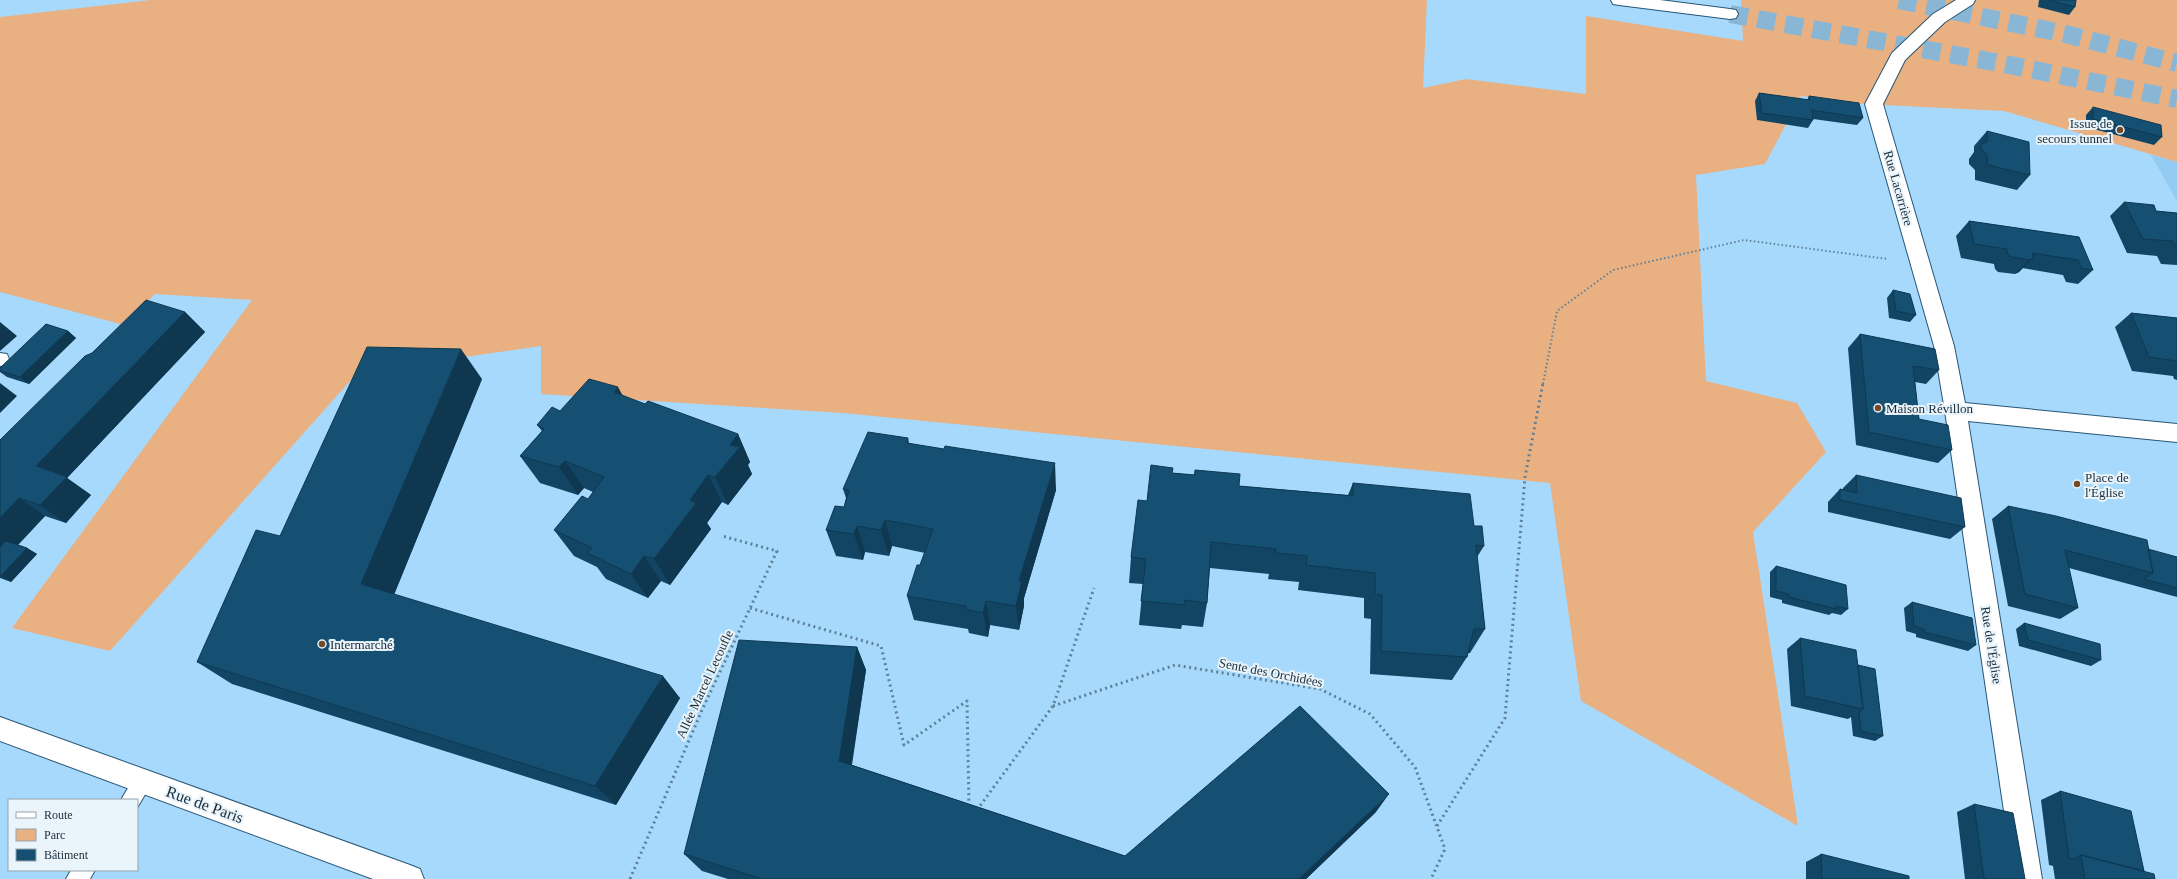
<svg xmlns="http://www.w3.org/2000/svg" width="2177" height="879" viewBox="0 0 2177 879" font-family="Georgia,serif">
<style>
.built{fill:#94cbf2}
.green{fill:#e9b082}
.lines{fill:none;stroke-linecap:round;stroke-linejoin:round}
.highway-tunnel{stroke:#8ab6d6;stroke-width:18;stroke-dasharray:18 10;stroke-linecap:butt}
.lane-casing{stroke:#285675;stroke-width:2}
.street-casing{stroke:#285675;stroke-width:2}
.highway-casing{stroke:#285675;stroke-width:2}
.path-far1{stroke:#5e8098;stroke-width:2;stroke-dasharray:1.5 2.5;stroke-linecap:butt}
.path{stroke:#5e8098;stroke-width:3;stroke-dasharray:2 3.5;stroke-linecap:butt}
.lane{fill:#fff;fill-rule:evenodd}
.street{fill:#fff;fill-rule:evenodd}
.highway{fill:#fff;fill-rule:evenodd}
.wall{fill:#124563}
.shaded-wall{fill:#0f3850}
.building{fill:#155073;stroke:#0f3850}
.poi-dot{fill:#734b2a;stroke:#eaf4fb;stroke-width:1.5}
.labels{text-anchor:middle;stroke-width:4;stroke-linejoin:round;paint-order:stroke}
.poi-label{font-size:13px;fill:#182c39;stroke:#eaf4fb;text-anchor:start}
.street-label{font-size:13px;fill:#182c39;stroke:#eaf4fb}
.near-street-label{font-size:16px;fill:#182c39;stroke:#eaf4fb}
</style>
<rect width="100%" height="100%" fill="#a7d9fd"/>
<path class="built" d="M2151,155L2177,162V201Z"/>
<path class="green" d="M151,0H1427L1423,88L1466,79L1586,94V16L1743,41L1741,0H2177V162L2004,111L1863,104L1801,96L1765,164L1696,175L1706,381L1797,403L1826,452L1753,532L1798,826L1581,701L1550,483L843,413L541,394V346L358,372L110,651L12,628L252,300L155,294L124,325L0,292V17Z"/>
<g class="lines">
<path class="highway-tunnel" d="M1899,0L2066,34L2177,63
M1730,14L2005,64L2177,99"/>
<g class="lane-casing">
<path id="lane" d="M0,353L7,354L9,359L6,365L0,366Z
M143,771L150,774L153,781L137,808V800H121L136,774Z
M71,870H95L90,879H66Z"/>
</g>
<g class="street-casing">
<path id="street" d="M1956,0H1975L1973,4L1945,22L1905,60L1883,104L1954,346L1965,403L2177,424V442L1968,421L2042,879H2014L1945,411L1934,346L1865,104L1892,53L1933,14Z
M0,717L410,865L420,869L424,879H373L0,741Z"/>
</g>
<g class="highway-casing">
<path id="highway" d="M1611,0H1660L1730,9L1736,10L1738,14L1736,18L1730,19L1619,5L1613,4Z"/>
</g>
<path class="path-far1" d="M1543,384L1557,311L1613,270L1744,240L1888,259"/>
<path class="path" d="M750,608L881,646L904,745L967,701L969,808
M1053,706L1175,665L1320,689L1370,714L1415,767L1445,849L1431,879
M977,810L1053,706L1094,588
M1437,826L1505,718L1525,477L1543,383
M630,879L702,710L777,551L722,536"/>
<use href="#lane" class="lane"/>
<use href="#street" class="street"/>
<use href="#highway" class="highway"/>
</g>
<path class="wall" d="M2039,0H2076L2075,7L2069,15L2038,7Z
M1759,93L1807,100L1809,96L1863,118L1857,125L1813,119V120L1808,128L1757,120L1755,101Z
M2093,107L2162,137L2154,145L2086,127V115Z
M1987,131L2030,172V175L2017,190L1975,180V170L1969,164V159L1974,152V146Z
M2124,202L2156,211L2177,213V265L2161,264L2157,256L2127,253L2110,216Z
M1969,221L2079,237L2093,270L2078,284L2066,282L2063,275L2022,268L2019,272L2015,274L1998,272L1995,269L1994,264L1961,258L1956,236Z
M1893,290L1916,315L1910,322L1889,318L1887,298Z
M185,312L205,332L67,478L91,495L66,523L45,516L18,545L27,548L37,554L11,582L0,578V440L92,353Z
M2131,313L2177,318V380L2174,379L2173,376L2132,371L2115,327Z
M68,331L76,338L29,384L7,377L0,372V368Z
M1860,334L1939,370L1926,384L1915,382L1919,419L1952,450L1938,463L1856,445L1848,348Z
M482,379L394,595L680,698L616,805L232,684L197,662L280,536Z
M623,396L645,404L738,434L750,462L748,465L752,474L728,505L722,502L707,523L711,529L670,585L661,581L648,598L606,579L597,567L574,556L554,530L588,499L593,492L584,488L578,495L540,483L520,456L542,431L537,425Z
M908,438L909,443L1056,490L1024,598V606L1019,630L990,625L988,637L969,633L968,629L914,620L907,596L920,565L925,553L892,546L889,556L865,552L863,560L836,556L826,530L844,507L846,498L843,489Z
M1195,470L1239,486L1348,495L1353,483L1474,526L1484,546L1477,557L1485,629L1470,653H1468L1467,657L1452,680L1370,674L1371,619L1364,618V598L1298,590L1299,582L1268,579L1269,574L1210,568L1207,603L1203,627L1182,625L1181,629L1139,625L1143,584L1129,583L1131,557L1147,501L1172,473L1194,475Z
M1856,475L1965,527L1950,539L1828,512V502L1840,489L1843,490V488Z
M2008,506L2148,549L2177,588V597L2069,568L2078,608L2060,619L2008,606L1992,519Z
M1776,566L1848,609L1841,615L1832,613L1829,615L1782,603V600L1770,597V572Z
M1912,602L1976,645L1968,651L1916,637V634L1906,631L1904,608Z
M2024,623L2101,660L2091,666L2019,646L2016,629Z
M1800,638L1858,665L1883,736L1875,741L1853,736L1851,717L1848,719L1791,706L1787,649Z
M857,647L866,670L852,765L1125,856L1376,812L1306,879H728L702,871L684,854Z
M2060,791L2144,871L2155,879H2055L2053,866L2049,865L2041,800Z
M1974,804L2025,879H1965L1957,812Z
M1821,854L1909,879H1806V862Z"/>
<path class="shaded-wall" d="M2033,258L2019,272L2015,274L2029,260Z
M185,312L205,332L67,478L91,495L66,523L40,505L36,466Z
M0,322L17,336L0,351Z
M68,331L76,338L29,384L20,377Z
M461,349L482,379L388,609L361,584Z
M0,383L17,396L0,413Z
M618,387L634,416L614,392Z
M738,434L750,462L748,465L752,474L728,505L715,477L730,445Z
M565,461L584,488L578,495L559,467Z
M1055,463L1056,490L1024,598V606L1019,630L1016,606L1019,581Z
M708,475L722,502L707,523L711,529L670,585L654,559L690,500Z
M19,498L45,516L0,564V518Z
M885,520L892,546L889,556L881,530Z
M857,526L865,552L863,560L854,534Z
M27,548L37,554L11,582L1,576Z
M644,556L661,581L648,598L631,574Z
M986,601L990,625L988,637L983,613Z
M857,647L866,670L849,780L839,761Z
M663,676L680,698L616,805L595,786Z
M1389,794L1376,812L1306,879H1299Z"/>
<path class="building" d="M2049,0H2076L2075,7Z
M1759,93L1810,100L1809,96L1859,103L1863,118L1812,110L1813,120L1762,113Z
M2093,107L2161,125L2162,137L2093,119Z
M1987,131L2029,142L2030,175L1988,165L1987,155L1981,149V144L1987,142Z
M2124,202L2154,205L2156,211L2177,213V249L2173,241L2143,239Z
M1969,221L2079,237L2093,270L2081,268L2078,260L2032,253L2033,258L2029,260L2012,257L2008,255L2007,249L1974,244Z
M1893,290L1910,294L1916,315L1896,311Z
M146,300L185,312L36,466L67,477L40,505L19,498L0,518V440L85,356L92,353Z
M2131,313L2177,318V361L2149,357Z
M46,324L68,331L20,377L0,371V368Z
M1860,334L1935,349L1939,370L1913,366L1919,419L1948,425L1952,450L1869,432Z
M367,347L461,349L361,584L663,676L595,786L197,662L256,530L280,536Z
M589,379L618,387L614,392L645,404L648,401L738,434L730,445L740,447L715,477L708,475L690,500L696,503L654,559L644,556L631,574L587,553L592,548L554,530L582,496L588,499L604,477L565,461L559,467L520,456L544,429L537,425L552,407L560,411Z
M868,432L908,438L907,443L944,449L945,446L1055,463L1019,581H1022L1016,606L986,601L983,613L964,609L966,606L907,596L917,565H920L933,529L885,520L881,530L857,526L854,534L826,530L835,506L844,507L849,490L843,489Z
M1151,465L1173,468L1172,473L1195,475V470L1240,474L1239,486L1353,496V483L1470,494L1474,526H1482L1484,546L1476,545L1485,629H1474L1467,657L1381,651L1382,595L1375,594V573L1306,565L1307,556L1275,553L1276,549L1211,542L1207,603L1185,600L1184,605L1141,601L1146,559L1131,557L1138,500L1147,501Z
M1856,475L1961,498L1965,527L1840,500V489L1857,493Z
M2008,506L2056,516L2147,540L2153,573L2065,550L2078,608L2025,594Z
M6,541L27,548L1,576H0V547Z
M2148,549L2177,557V588L2143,579L2153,573Z
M1776,566L1846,585L1848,609L1836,606V609L1789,597V594L1776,591Z
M1912,602L1972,618L1976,645L1924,632V629L1914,626Z
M2024,623L2100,644L2101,660L2028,640Z
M1800,638L1856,650L1863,709L1805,696Z
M739,640L857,647L839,761L1125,856L1300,706L1389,794L1299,879H762L684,854Z
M1858,665L1875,669L1883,736L1861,731L1859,712L1863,709Z
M2060,791L2131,811L2144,871L2081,855L2073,859L2069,858Z
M1974,804L2013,813L2025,879H1988L1984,878Z
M1821,854L1909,876V879H1822Z
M2081,855L2154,874L2155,879H2085Z"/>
<g class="poi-dot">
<circle cx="2120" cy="130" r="4"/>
<circle cx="1878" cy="408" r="4"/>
<circle cx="2077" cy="484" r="4"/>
<circle cx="322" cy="644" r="4"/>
</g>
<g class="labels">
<g class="poi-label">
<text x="2112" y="128" text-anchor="end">Issue de<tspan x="2112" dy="15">secours tunnel</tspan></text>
<text x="1886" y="413">Maison Révillon</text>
<text x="2085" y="482">Place de<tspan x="2085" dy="15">l'Église</tspan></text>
<text x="330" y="649">Intermarché</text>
</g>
<g class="street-label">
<text transform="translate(1899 188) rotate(74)" y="5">Rue Lacarrière</text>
<text transform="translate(1992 645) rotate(81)" y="5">Rue de l'Église</text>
<text transform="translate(1271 672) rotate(11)" y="5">Sente des Orchidées</text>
<text transform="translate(704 684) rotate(-65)" y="5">Allée Marcel Lecoufle</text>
</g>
<g class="near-street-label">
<text transform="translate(205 804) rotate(20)" y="6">Rue de Paris</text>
</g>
</g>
<rect x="8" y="799" width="130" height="72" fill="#eaf4fb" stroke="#96a4ad"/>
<rect x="16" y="812" width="20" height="6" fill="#ffffff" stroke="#96a4ad"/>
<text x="44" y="819" font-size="12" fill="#182c39">Route</text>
<rect x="16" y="829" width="20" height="12" fill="#e9b082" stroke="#96a4ad"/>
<text x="44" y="839" font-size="12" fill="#182c39">Parc</text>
<rect x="16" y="849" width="20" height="12" fill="#155073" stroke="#96a4ad"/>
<text x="44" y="859" font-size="12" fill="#182c39">Bâtiment</text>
</svg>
